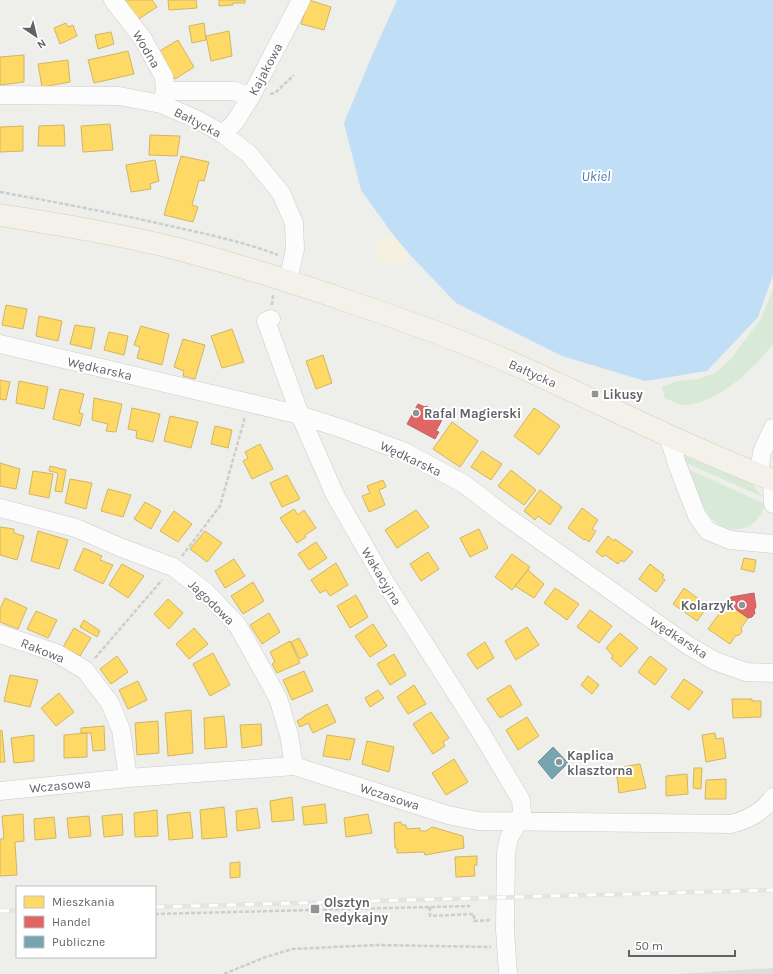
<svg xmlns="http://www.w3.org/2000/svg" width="773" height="974" viewBox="0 0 773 974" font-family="Karla,sans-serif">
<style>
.industrial{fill:#deddda}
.green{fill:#d8ead7}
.sand{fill:#f5f1e1}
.water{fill:#c0dff7}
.homes{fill:#ffd966;stroke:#cfb666}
.shops{fill:#e06666;stroke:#b96566}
.public{fill:#76a5af;stroke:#6f9199}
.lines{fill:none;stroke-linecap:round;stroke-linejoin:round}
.minor-casing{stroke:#cbcccc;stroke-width:19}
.major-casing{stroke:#d5ceb9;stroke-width:23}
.path{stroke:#cacfcc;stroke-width:2.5;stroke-dasharray:4 2;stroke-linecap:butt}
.minor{stroke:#fcfcfc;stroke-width:18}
.major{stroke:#f3f1ea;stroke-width:22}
.rail-casing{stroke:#e4e4e3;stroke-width:4.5}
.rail{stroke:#fff;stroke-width:3;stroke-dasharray:9;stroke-linecap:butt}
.poi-dot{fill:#919495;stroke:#fff;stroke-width:1.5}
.labels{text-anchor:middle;stroke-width:4;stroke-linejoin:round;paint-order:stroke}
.street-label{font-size:13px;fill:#5f6367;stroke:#fff}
.poi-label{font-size:13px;font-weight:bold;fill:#5f6367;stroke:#fff;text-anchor:start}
.water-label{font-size:14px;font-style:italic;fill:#4878ae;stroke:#fff}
</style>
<rect width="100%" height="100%" fill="#eeeeea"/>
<path class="industrial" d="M773,968V974H676Z"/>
<path class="green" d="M773,289V344C753,369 717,405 683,405C677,404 670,400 665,398L662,387L677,381L699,379L715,373L730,360L760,320Z
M686,457L752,484L763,497L686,463L684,458Z
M688,469L765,504C762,514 755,525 744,528C709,538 697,493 688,469Z"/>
<path class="sand" d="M394,236L411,256L402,265L379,261L375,247L384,238Z"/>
<path class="water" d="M397,0H773V275L758,317L707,371L645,381L562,356L456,303L411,256L394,236L361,190L344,123L374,51Z"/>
<path class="homes" d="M121,0H152L157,7L134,22Z
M168,0H196L197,8L169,10Z
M219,0H245V3H233V5L219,6Z
M309,0L331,7L324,30L301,24Z
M66,23L68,27L73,25L77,36L60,44L54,28Z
M204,23L206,40L192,43L189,26Z
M229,31L232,56L211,61L206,36Z
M111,32L114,44L98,49L95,35Z
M178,40L194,67L175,79L158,52Z
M128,51L134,74L94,83L88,60Z
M24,55V82L0,85V57Z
M68,60L70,82L42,87L38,64Z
M110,124L113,150L83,152L81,126Z
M64,125L65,146H38L39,126Z
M23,126V151L0,152V127Z
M150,135L180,136L177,156L149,155Z
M181,156L209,162L204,181L199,180L192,205L198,207L193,222L164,215Z
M155,160L159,181L150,184L151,189L131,192L126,165Z
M6,305L27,309L23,329L2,325Z
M39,316L62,321L58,341L36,336Z
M75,325L95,328L91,349L70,344Z
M141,326L169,334L162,365L137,358L140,347L134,345Z
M232,329L244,362L222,368L211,336Z
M109,332L128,336L124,355L104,350Z
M183,339L205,345L195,379L183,376L184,371L174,367Z
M323,355L332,383L316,389L306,361Z
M0,380L10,382L6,400L0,399Z
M19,381L48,387L44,409L16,403Z
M60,389L84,394L79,413L83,414L80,426L53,419Z
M94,398L122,404L116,432L106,431L108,424L92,420Z
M132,408L160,414L153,442L136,438L137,431L128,429Z
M534,408L560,426L539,455L514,436Z
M170,416L198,422L191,448L164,441Z
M452,422L478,441L460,467L433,449Z
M215,426L232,430L228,448L211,444Z
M260,444L273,469L252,479L243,461L248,458L245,452Z
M482,451L502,464L491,480L471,467Z
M0,463L20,469L16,489L0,486Z
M50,466L66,470L62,492L55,491L58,473L49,471Z
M511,470L536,490L524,505L498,486Z
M33,471L53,474L49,498L29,494Z
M287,475L300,499L282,507L270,483Z
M70,479L92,483L86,509L65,503Z
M383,480L386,487L379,490L385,505L369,512L362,496L370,493L367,486Z
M108,489L131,495L123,517L101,511Z
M540,490L562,507L550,525L538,516L535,520L524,511Z
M145,502L161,511L151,529L134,519Z
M582,508L598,520L592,529L596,531L589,542L585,539L584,540L568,528Z
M294,509L298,515L304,510L316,528L305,535L306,537L297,543L280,518Z
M416,510L429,527L397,548L385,530Z
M174,511L192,524L178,542L160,531Z
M0,527L14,529V533L24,536L17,560L0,555Z
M479,529L488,548L470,557L460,538Z
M38,531L68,540L59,569L31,561Z
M205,531L222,543L207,562L190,549Z
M608,536L614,541L615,539L633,552L624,562L621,560L618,564L605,555L603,557L596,552Z
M316,542L327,558L309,570L298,554Z
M84,548L102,556L100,560L113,565L103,584L74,570Z
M428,552L439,569L421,581L410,564Z
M512,554L530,567L512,590L495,577Z
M744,558L756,560L754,572L741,569Z
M234,559L245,576L225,588L215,571Z
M336,563L348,585L330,596L326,590L320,593L311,580Z
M122,564L144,576L128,598L109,585Z
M650,564L664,575L662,578L665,580L656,592L639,579Z
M528,570L544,584L534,598L515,586Z
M253,582L264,601L243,614L231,596Z
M555,588L579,604L567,620L544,603Z
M684,588L708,606L697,621L673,604Z
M356,595L368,617L350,628L337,606Z
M5,598L27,608L18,629L0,622V609Z
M168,599L183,613L169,629L154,614Z
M727,603L748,618L741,628L742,632L739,635L735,636L730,644L708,629Z
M590,610L612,626L599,643L577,627Z
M36,611L57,620L48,638L27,629Z
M269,613L280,632L262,644L250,625Z
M84,620L100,631L97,637L80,627Z
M373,624L387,646L370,657L355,636Z
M527,627L539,645L516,660L505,641Z
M74,628L91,638L80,656L63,647Z
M194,628L208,644L189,659L176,644Z
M620,633L638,648L621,667L611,658L613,656L606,648Z
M299,638L308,655L300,659L291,642Z
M290,641L300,663L277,673L272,664L275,662L270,652Z
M485,642L494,658L477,669L467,654Z
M213,653L230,685L210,696L193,664Z
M394,654L406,675L390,685L377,664Z
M117,656L128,672L111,684L100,669Z
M650,656L667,669L655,685L638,672Z
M304,671L313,691L292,700L283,680Z
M10,675L38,680L30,707L4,701Z
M588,676L599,685L592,694L581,685Z
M684,679L703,692L689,710L671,697Z
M138,681L147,700L128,709L119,690Z
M414,685L426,704L408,714L397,697Z
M510,685L522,705L500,718L487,699Z
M378,690L384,698L370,707L365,698Z
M59,693L74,712L56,726L41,708Z
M732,699H752V701H761V717L733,718Z
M327,704L336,722L313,733L308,723L300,727L297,721L304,717V716Z
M191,710L193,753L168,756L165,713Z
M431,712L449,738L443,742L445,746L433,754L413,724Z
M224,716L227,747L205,749L204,718Z
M527,717L539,736L518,750L506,730Z
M158,721L159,753L137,755L135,723Z
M261,724L262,745L242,748L240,725Z
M104,726L105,750L93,751L91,733H81V728Z
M2,730L5,762H0V731Z
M87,733V757L64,758V735Z
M715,733L716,739L723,738L726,758L706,762L702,735Z
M34,735V761L14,763L11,738Z
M327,735L355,739L350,760L323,756Z
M367,741L394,747L389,772L362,764Z
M454,759L468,782L446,795L432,773Z
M640,764L646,788L619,793L616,768Z
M694,768H702L701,789L693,788Z
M687,774L688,794L666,796V776Z
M726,779V799H705L706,780Z
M292,797L294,820L272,822L270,801Z
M325,804L327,823L304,825L302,807Z
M224,807L227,837L202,839L200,810Z
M257,808L260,828L237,831L236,811Z
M157,810L158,836L135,837L134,813Z
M190,812L193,838L169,840L167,815Z
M23,814L24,841L15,842L17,875L0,876V839H4L2,816Z
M122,814L123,835L104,837L102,816Z
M368,814L372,833L346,837L344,818Z
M89,816L91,836L69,838L67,818Z
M54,817L56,838L35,840L34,819Z
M401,822L402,825H406L407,829L420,828V831H426L432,827L463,836L464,848L425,855L424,852L397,853V848H395L394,823Z
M477,856V865H474L475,876L456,877L455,857Z
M240,862V877L230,878V863Z"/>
<path class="shops" d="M418,404L425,407L426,406L444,416L436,431L439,432L435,439L407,424Z
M754,593L756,607L754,610L755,613L752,617L748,618L727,603L731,597Z"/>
<path class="public" d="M553,747L568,763L552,779L538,762Z"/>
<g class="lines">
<g class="minor-casing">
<path id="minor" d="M113,0L143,39L164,77L165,91L161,104
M165,91H234L251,96
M0,95L119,96L161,104L198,120L223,134L249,154L281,193L294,223L295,249L288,281
M223,134L235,122L251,96L301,0
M271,319L266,321L300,415L335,495L385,582L480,731L521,800L522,813L519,821L509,838L506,852L505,930L508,974
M0,344L300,415L343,429L405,452L464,484L503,514L689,646L715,661L746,672L773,673
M668,435L677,464L697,516L708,531L730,540L773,544
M759,474L762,452L773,428
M772,479L773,504
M0,508L76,528L122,548L173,567L205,591L238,626L278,698L289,735L294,766
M0,634L56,653L85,670L110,703L121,730L128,778
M0,791L128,778L294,766L448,815L478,821L731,824C747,820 763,812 773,797"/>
</g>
<g class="major-casing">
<path id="major" d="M0,215C59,224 120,234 178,249C239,265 299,284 359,305C406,321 453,338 498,357C590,397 679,444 773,480"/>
</g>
<path class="path" d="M270,94L275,93L294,75
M0,192C60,203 119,214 179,228C211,235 247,243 278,255
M272,305L273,294
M182,556L220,506L245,417
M95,658L162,580
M430,907V916L474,914V921L491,920
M155,914L470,906
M224,974L263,958L292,949L377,945L491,947"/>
<use href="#minor" class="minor"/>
<use href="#major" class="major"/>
<g class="rail-casing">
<path id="rail" d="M155,907L773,890
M0,911L17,910"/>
</g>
<use href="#rail" class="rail"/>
</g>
<g class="poi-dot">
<rect x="591" y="390" width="8" height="8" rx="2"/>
<circle cx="416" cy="413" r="4"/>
<circle cx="742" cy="605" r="4"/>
<circle cx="559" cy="762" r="4"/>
<rect x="310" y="904" width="10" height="10" rx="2"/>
</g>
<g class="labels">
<g class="street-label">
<text transform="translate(147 49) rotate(59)" y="5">Wodna</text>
<text transform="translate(265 69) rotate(-62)" y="5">Kajakowa</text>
<text transform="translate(198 122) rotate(27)" y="5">Bałtycka</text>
<text transform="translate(100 368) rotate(13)" y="5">Wędkarska</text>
<text transform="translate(533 373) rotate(24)" y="5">Bałtycka</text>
<text transform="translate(411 458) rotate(25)" y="5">Wędkarska</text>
<text transform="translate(382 576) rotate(59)" y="5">Wakacyjna</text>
<text transform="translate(212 602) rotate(44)" y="5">Jagodowa</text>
<text transform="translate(679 637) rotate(33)" y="5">Wędkarska</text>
<text transform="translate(43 650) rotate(22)" y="5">Rakowa</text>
<text transform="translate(60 785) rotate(-5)" y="5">Wczasowa</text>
<text transform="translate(390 796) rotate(18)" y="5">Wczasowa</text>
</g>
<g class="poi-label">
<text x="603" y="399">Likusy</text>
<text x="424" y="418">Rafal Magierski</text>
<text x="734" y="610" text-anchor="end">Kolarzyk</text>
<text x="567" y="760">Kaplica<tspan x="567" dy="15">klasztorna</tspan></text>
<text x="324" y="907">Olsztyn<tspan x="324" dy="15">Redykajny</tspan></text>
</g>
<g class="water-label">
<text x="596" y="181">Ukiel</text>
</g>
</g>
<rect x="16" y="886" width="140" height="72" fill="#ffffff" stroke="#bfc1c2"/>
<rect x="24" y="896" width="20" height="12" fill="#ffd966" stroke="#bfc1c2"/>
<text x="52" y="906" font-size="12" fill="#5f6367">Mieszkania</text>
<rect x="24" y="916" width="20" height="12" fill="#e06666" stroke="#bfc1c2"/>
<text x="52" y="926" font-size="12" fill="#5f6367">Handel</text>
<rect x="24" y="936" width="20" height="12" fill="#76a5af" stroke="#bfc1c2"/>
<text x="52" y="946" font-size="12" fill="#5f6367">Publiczne</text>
<g transform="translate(36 36) rotate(145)" stroke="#ffffff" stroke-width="3" paint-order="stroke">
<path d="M0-3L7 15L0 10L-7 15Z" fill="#5f6367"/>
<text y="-6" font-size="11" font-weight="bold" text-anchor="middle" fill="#5f6367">N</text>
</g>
<path d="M629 950v6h106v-6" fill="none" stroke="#5f6367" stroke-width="2"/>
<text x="635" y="950" font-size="12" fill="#5f6367" stroke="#ffffff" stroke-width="3" paint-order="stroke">50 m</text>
</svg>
